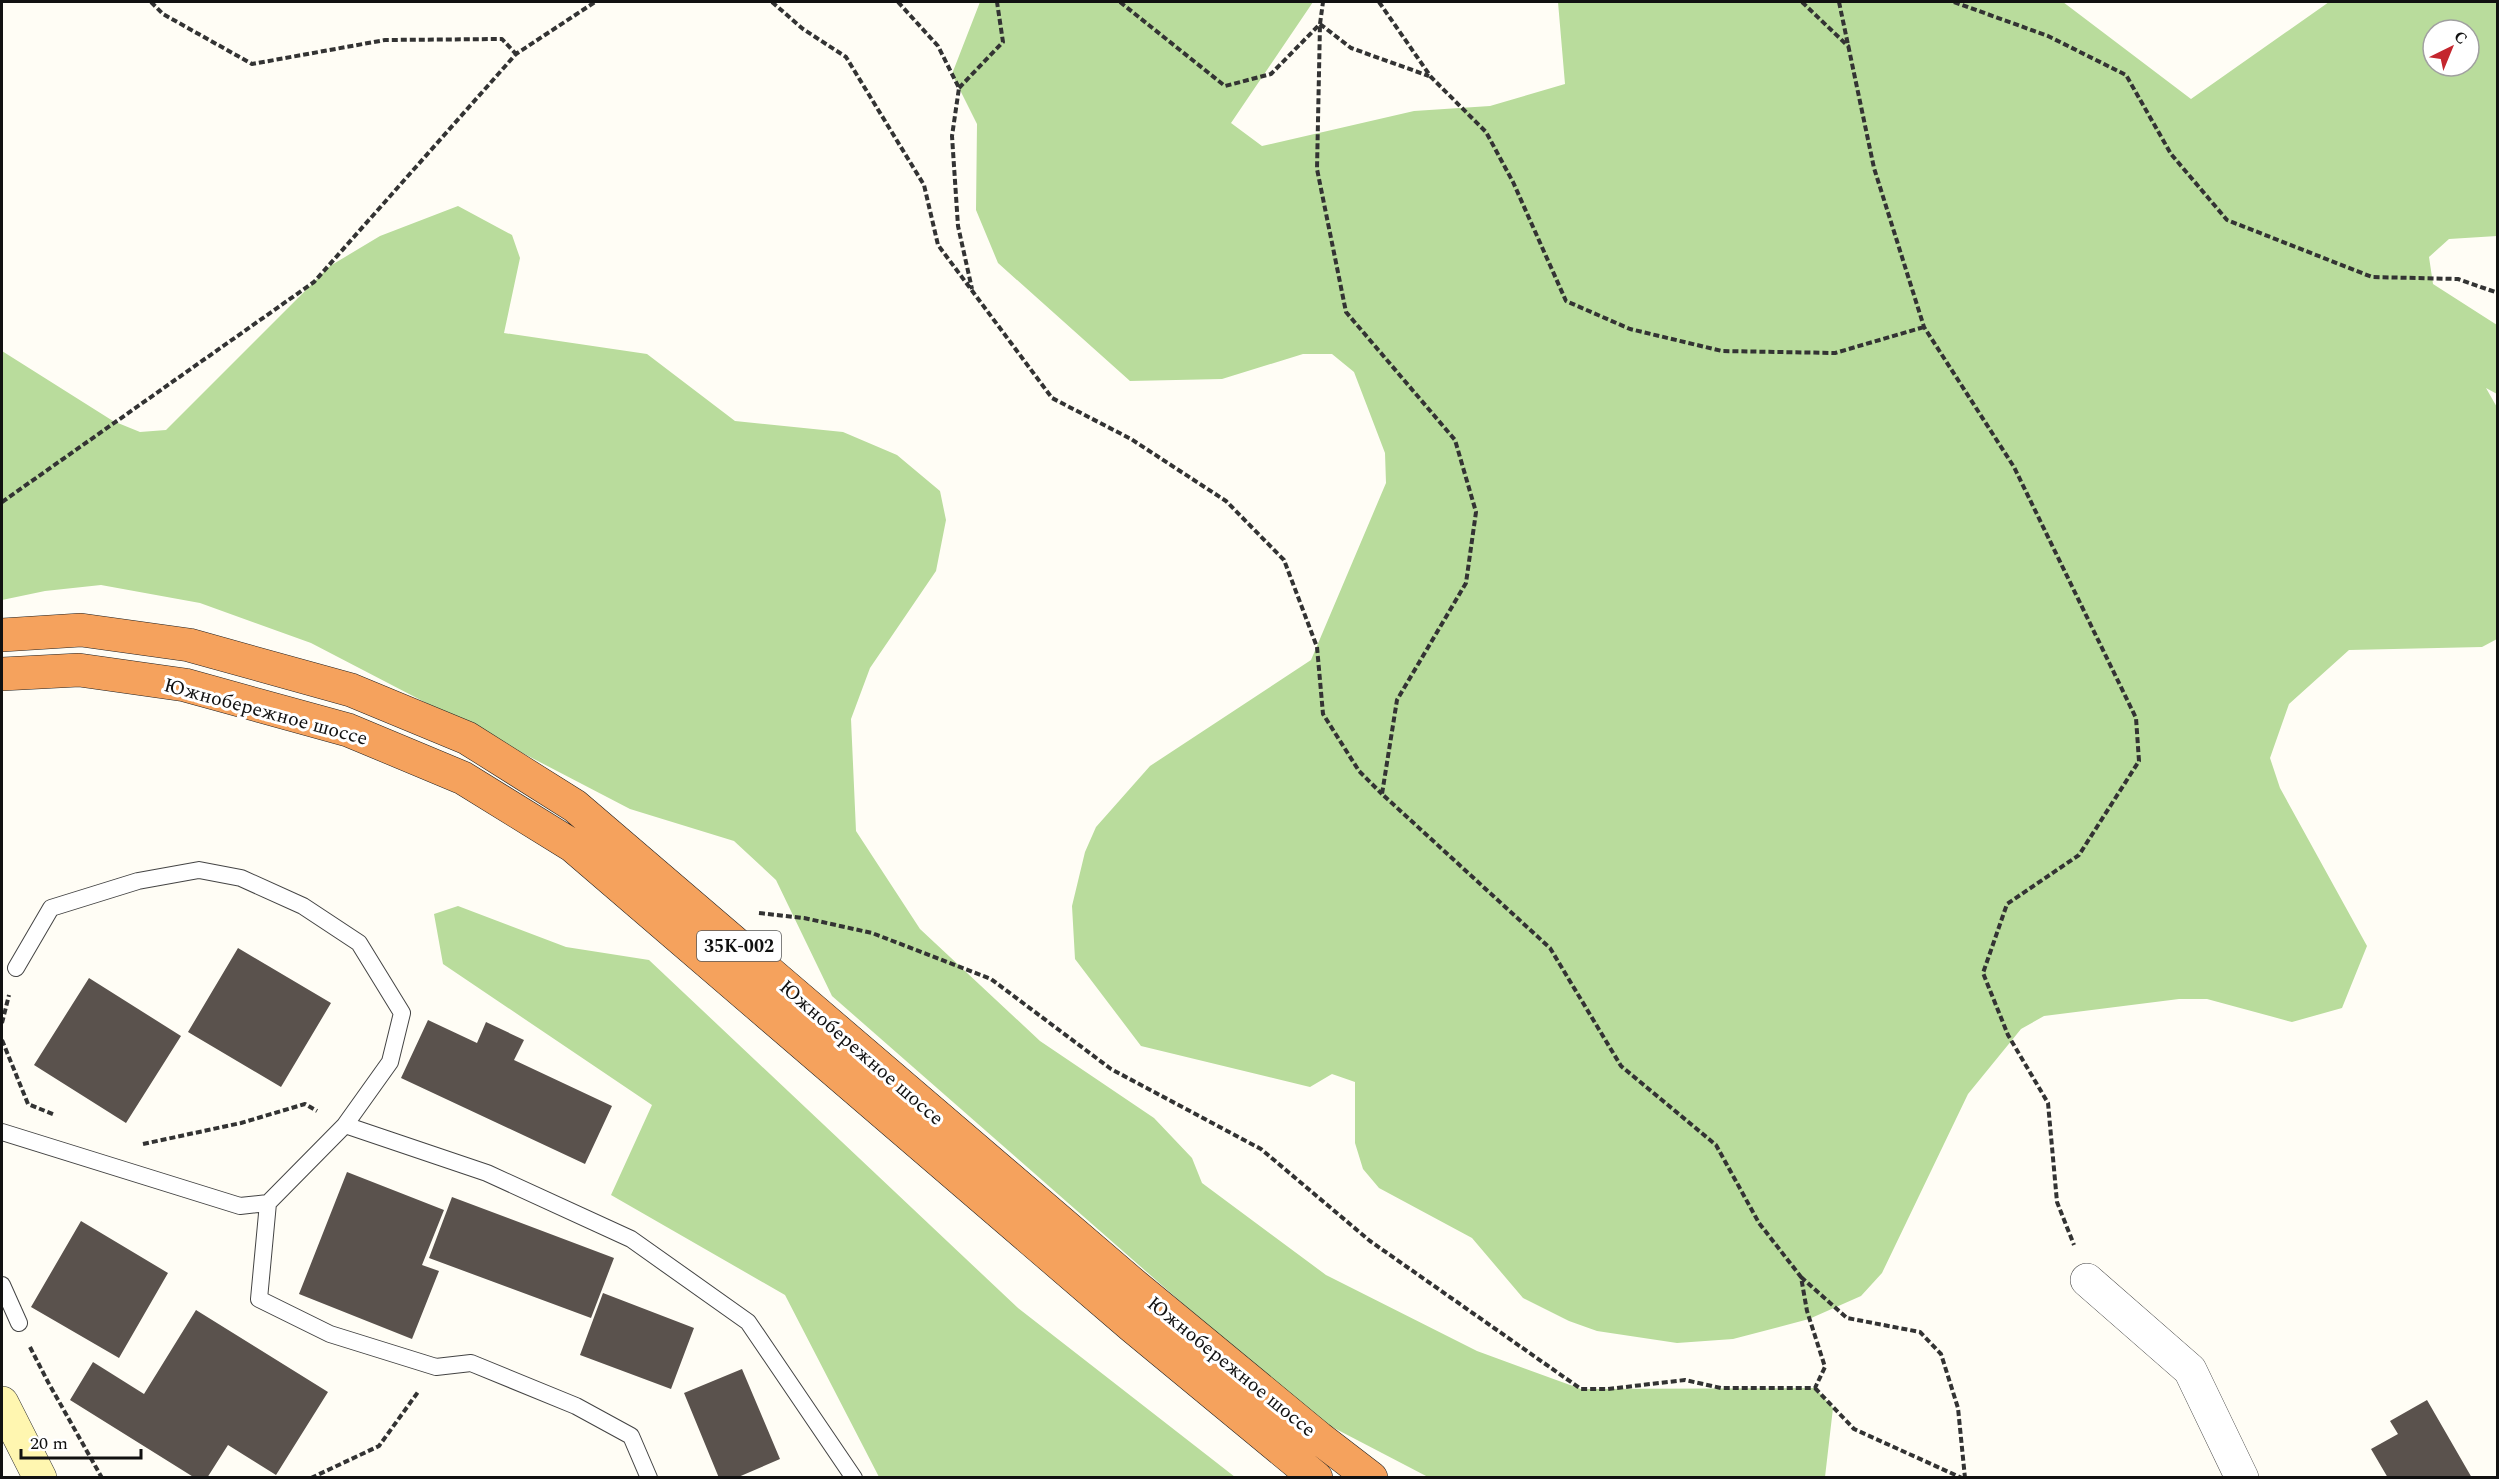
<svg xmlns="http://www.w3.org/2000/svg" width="2499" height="1479" viewBox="0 0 2499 1479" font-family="Spectral,serif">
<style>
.forest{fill:#b9dc9c;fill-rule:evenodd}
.building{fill:#5a524d}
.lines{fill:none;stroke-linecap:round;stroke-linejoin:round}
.lane-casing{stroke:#444;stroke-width:18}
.street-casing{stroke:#444;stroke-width:34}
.secondary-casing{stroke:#333;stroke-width:34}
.highway-casing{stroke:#222;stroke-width:34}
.path{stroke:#333;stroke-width:4;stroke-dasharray:6 3;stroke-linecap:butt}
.lane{stroke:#fff;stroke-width:16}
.street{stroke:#fff;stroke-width:33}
.secondary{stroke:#fff6b0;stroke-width:33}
.highway{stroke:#f5a25d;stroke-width:33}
.labels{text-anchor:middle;stroke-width:6;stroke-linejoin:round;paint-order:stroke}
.shield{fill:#fff;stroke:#585858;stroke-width:1.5}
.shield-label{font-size:18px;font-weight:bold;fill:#111}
.street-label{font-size:20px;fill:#111;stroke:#fff}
</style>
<rect width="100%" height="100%" fill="#fffdf5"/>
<path class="forest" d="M980,2H1313L1231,123L1262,146L1414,111L1490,106L1565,84L1558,2H2063L2191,99L2329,2H2497V236L2449,239L2429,257L2433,284L2497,325V394L2486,388L2498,409L2497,639L2482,647L2349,650L2289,704L2270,758L2280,788L2367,946L2342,1008L2292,1022L2207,999H2179L2044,1016L2021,1029L1968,1094L1882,1273L1861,1296L1809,1319L1733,1339L1677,1343L1597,1331L1569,1321L1523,1298L1472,1238L1379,1188L1363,1169L1355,1143V1082L1332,1074L1310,1087L1141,1046L1075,959L1072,906L1085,852L1096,827L1150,766L1311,660L1386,483L1385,453L1354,372L1332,354H1303L1222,379L1130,381L998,263L976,210L977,124L952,74ZM2433,30H2469V66H2433Z
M458,206L512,235L520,258L504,333L647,354L735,421L843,432L897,455L940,491L946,520L936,571L870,668L851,719L856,831L920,929L1040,1041L1154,1118L1192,1158L1202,1183L1326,1275L1477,1351L1581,1389L1815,1388L1833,1408L1825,1477H1428L1311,1416L832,996L776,880L734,841L630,809L311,643L200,603L101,585L45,591L2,600V351L113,421L140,432L166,430L330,266L380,236Z
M458,906L566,947L649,960L1018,1308L1235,1477H879L785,1295L611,1195L652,1105L443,964L434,914Z"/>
<path class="building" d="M238,948L331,1003L281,1087L188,1032Z
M89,978L181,1036L126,1123L34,1065Z
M428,1020L477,1043L486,1022L524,1040L514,1060L612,1106L585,1164L401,1078Z
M347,1172L444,1210L422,1265L439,1271L412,1339L299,1294Z
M452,1197L614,1258L591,1318L429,1258Z
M81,1221L168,1273L119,1358L31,1307Z
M603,1293L694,1328L671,1389L580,1355Z
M196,1310L328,1392L276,1475L228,1445L207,1478H195L70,1400L93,1362L144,1394Z
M742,1369L780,1459L736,1478H719L684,1393Z
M2427,1400L2472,1478H2388L2371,1449L2398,1434L2390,1421Z"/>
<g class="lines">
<g class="lane-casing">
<path id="lane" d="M16,968L51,908L138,881L199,870L241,878L303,906L359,943L402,1013L390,1062L345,1125
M2,1132L240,1206L268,1203L345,1125L487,1173L631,1239L748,1322L854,1478
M268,1203L259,1299L330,1334L436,1367L471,1363L576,1406L631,1436L649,1478
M2,1285L19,1323"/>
</g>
<g class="street-casing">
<path id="street" d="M2087,1280L2190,1370L2242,1478"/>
</g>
<g class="secondary-casing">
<path id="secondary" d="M2,1403L40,1478"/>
</g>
<g class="highway-casing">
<path id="highway" d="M2,635L81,630L189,645L351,690L467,738L575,806L1135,1286L1319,1438L1371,1478
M2,674L79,670L185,685L348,730L463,778L573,846L1132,1326L1316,1478"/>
</g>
<path class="path" d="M151,2L163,14L252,64L385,40L502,39L516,54
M772,2L803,29L846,57L924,185L938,245L1052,398L1131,439L1226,501L1284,560L1317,647L1323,714L1359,771L1382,794
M898,2L938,46L959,88L952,136L958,226L972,289
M1120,2L1225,86L1271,74L1320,24L1323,2
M1379,2L1431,77L1486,132L1513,182L1566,301L1630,329L1722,351L1835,353L1924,327
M1802,2L1849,47
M1839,2L1874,168L1924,327L2014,467L2136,718L2139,761L2079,855L2007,904L1983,973L2008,1035L2048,1103L2057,1202L2074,1245
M1954,2L2048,36L2126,75L2171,154L2227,220L2372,277L2458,279L2498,293
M1320,24L1351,48L1429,76
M959,88L1003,42L997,2
M2,502L314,282L516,54L595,2
M759,913L804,918L872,933L991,979L1111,1069L1261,1149L1370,1241L1581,1389H1608L1685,1380L1721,1388H1815L1825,1367L1807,1311L1801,1277L1759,1223L1716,1145L1621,1066L1550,948L1382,794L1397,700L1466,583L1476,512L1455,440L1346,312L1317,169L1320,24
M2,1023L9,995
M2,1040L28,1104L55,1115
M143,1144L241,1123L305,1104L317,1111
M1801,1277L1847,1318L1920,1332L1941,1354L1958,1408L1965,1478
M30,1347L48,1382L102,1478
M1815,1388L1854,1429L1962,1478
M311,1478L379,1446L418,1392"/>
<use href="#lane" class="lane"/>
<use href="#street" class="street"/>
<use href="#secondary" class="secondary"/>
<use href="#highway" class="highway"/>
</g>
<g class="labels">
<rect class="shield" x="697" y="931" width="84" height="30" rx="4.5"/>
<g class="shield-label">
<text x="739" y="952">35К-002</text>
</g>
<g class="street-label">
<text transform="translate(266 711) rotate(15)" y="7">Южнобережное шоссе</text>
<text transform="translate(862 1052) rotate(41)" y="7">Южнобережное шоссе</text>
<text transform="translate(1232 1366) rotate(39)" y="7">Южнобережное шоссе</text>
</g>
</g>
<rect width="2499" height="1479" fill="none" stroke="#111111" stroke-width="6"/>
<g transform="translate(2451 48) rotate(43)"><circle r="28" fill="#ffffff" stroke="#a0a0a0" stroke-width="1.5"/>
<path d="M0-4.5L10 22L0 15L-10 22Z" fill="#c4262e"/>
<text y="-9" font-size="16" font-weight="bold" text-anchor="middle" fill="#111111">С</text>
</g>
<path d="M21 1449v9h120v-9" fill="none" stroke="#111111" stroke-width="3"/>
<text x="30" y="1449" font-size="18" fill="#111111" stroke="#ffffff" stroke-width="4.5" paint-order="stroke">20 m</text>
</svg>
